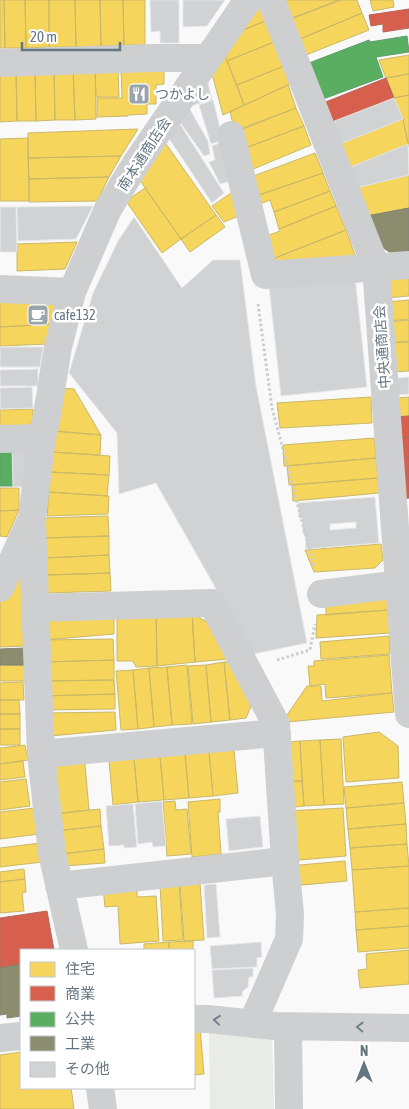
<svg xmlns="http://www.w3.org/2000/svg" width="409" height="1109" viewBox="0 0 409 1109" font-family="'Asap Condensed','Noto Sans JP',sans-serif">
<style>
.green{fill:#e8ebe6}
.homes{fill:#f6d55c;stroke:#cab868}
.shops{fill:#d6604d;stroke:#b4675d}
.public{fill:#5aae61;stroke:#5d9d6b}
.industry{fill:#8c8c6e;stroke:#808574}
.building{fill:#d0d2d3;stroke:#e8e8e8;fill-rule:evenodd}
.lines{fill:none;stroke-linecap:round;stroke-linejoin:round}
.path{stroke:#cbcccd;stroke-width:3;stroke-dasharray:2.5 2.5;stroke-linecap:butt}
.minor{stroke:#cecfd0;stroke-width:28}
.oneway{stroke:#707f8b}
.labels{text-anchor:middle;stroke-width:5;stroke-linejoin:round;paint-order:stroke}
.poi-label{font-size:14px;fill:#657683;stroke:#fff;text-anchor:start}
.street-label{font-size:14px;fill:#657683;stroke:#fff}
</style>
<rect width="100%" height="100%" fill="#f9f9f9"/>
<path class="green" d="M209,1031L272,1037L274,1109H210Z"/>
<path class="homes" d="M0,0H4L5,48H0Z
M4,0H25L26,48H5Z
M25,0H49V47L26,48Z
M49,0H75L76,47H49Z
M75,0H100L101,46L76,47Z
M100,0H123L124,45L101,46Z
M123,0H145V45H124Z
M285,0H339L292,18Z
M341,0H357L362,13L300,39L291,19Z
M370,0H393L394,7L373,11Z
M260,7L265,21L236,33L252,8Z
M362,13L369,30L306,55L300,39Z
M265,21L274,42L227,61L224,50L236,33Z
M274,42L284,66L237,85L227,61Z
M222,54L227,61L244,105L223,115L211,70Z
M409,55V74L386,78L379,60Z
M164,65V84L156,85V104H147V114L128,115V116L97,117V98H122L121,66Z
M95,66L96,119L75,120L73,67Z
M95,66H118L119,97H96Z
M284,66L290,84L244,105L237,85Z
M54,67H73L75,120H55Z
M54,67L55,120L36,121L35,68Z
M0,68H16L17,121L0,122Z
M16,68H35L36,121H17Z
M409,74V95L394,98L386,78Z
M288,85L296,108L235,131L230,112Z
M409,95V147L403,119L394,98Z
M296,108L304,126L240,150L235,132Z
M403,119L408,144L348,168L340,144Z
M304,126L311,145L246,172L240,150Z
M138,129L121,156L28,158V133Z
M28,138L29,201H0V139Z
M164,141L216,215L181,239L139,179Z
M315,153L323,173L253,197L248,178Z
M121,156L109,177L29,179L28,158Z
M323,173L330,191L274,212L270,200L255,206L253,197Z
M409,175V208L367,216L356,188Z
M109,177L97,201L29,202V179Z
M145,188L181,239L162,253L126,201Z
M234,191L241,215L224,222L212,206Z
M330,191L336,206L279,229L274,212Z
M336,206L346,230L270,260L264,237L280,231L279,229Z
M216,215L225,227L190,252L181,239Z
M346,230L356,258L271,264L270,260Z
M77,242L65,269L17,271V244Z
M409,276V296L385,298L387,280Z
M57,295L53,324L0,327V297Z
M409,300V319L388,321L387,302Z
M409,320V341L389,343L387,322Z
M53,324L48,344L0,346V327Z
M409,342V371L391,372L389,343Z
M59,388L74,389L101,435L53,431Z
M371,397L372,423L280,428L277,403Z
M409,397V416L396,417L395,398Z
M33,409V421L23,429H0V410Z
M53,431L101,435L100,455L52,452Z
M374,438L376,458L284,466L283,445Z
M52,452L110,456L109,475L50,472Z
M376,458L378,478L289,485L287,466Z
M50,472L109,475L107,496L49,492Z
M378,478L379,493L293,501L292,485Z
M0,488H19V510L0,511Z
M49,492L109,496L108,514L47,516Z
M19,510L7,537L0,536V511Z
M108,516L109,536L45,538L44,518Z
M109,536V555L45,558V538Z
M381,544L383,560L375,568L314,572L305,550Z
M109,555L110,573L46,575L45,558Z
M23,557L24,646L0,647V594Z
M110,573L111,591L47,593L46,575Z
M326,596H387L388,610L326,615Z
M156,609L157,666L136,667L133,661H117V610Z
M156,609L192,613L195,662L157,666Z
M114,610V634L44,640L51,612Z
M388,610L390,633L316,638L317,615Z
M192,613L207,622L228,659L195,662Z
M389,636L390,654L321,659L320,642Z
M113,639L114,660L44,662L43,640Z
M389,655L392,693L326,698L325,684L310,686L308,666H314V661Z
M114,660V680L44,681V662Z
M224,662L230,720L211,722L206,665Z
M224,662H228L252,704L246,718L230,720Z
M0,665H25V681H0Z
M187,665L192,724L172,725L167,667Z
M206,665L211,722L193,724L188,666Z
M167,667L172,725L154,727L149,668Z
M149,668L154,727L138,729L133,670Z
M133,670L138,729L121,730L116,671Z
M114,680L115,694L44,696V681Z
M23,682L24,700H0V683Z
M307,686H321L322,701L392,693L394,712L287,722V715Z
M115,694V709L45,710L44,696Z
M0,700H19L20,714H0Z
M115,712L116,730L50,736L49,713Z
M0,714H20V729H0Z
M0,729H20V745H0Z
M379,732L398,746L399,778L346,782L343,737Z
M233,738L238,793L213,796L208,740Z
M341,739L344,804L324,805L320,740Z
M208,740L213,796L189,798L184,743Z
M320,740L324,805L304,806L300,741Z
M300,741L302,781L284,782L288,742Z
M184,743L189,798L164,800L159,745Z
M25,745L28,760L0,764V748Z
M159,745L164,800L138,802L133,747Z
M133,747L138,802L113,805L108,750Z
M84,753L89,810L53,814L47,757Z
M23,761L25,777L0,780V764Z
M26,779L30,806L0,810V782Z
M302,781L304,806L285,808L284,782Z
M402,782L404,803L346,808L344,787Z
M220,799V812H218L221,854L192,857L188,802Z
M175,801L176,810L187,809L191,854L167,856L163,802Z
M404,803L406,824L348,829L346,808Z
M35,808L39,834L0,839V812Z
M343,808L346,856L288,861L286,811Z
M100,809L101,826L56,831L53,814Z
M406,824L407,844L350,848L348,829Z
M101,826L104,849L61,854L56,831Z
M40,843L42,862L0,867V848Z
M407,844L409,866L352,870L350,848Z
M104,849L105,863L64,866L61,854Z
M345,861L347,881L291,886L289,866Z
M409,866V908L355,912L352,870Z
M24,869L25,879L0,882V872Z
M25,879L26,892L22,893L24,911L0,913V882Z
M179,883L183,940L163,941L160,884Z
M200,883L204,940L184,941L180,884Z
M137,886V897L156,896L159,941L120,944L118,906L105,907L103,888Z
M409,908V926L356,930L355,912Z
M409,926V948L358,952L356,930Z
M193,941V950H169V942Z
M169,942V950H144V944Z
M409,950V984L360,988L358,970L367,969L366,954Z
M200,1027L204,1074L194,1075V1028Z
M21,1052V1088H71L74,1109H0V1055Z"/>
<path class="shops" d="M409,9V28L383,32V24L371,26L369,15Z
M386,78L394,98L331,123L323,103Z
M409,416V437L398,438L396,417Z
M409,437V457L399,458L398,438Z
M409,457V478L401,479L399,458Z
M409,478V498L403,499L401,479Z
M47,911L54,950H21V964L0,968V918Z"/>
<path class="public" d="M407,36L409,52L376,57L383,77L323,99L309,63L369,40L370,42Z
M0,442H12L13,486H0Z"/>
<path class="industry" d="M409,208V252L391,253L379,245L367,216Z
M25,648V665H0V649Z
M21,964V1016L7,1018V1014L0,1015V968Z"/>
<path class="building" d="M150,0H179V43H160V31L151,32Z
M183,0H225L207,26L183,27Z
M207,80L212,99L192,106Z
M394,98L403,119L340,144L332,122Z
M213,100L223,140L211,144L199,105Z
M188,106L208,141L210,154L204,156L180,122Z
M180,124L224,193L212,203L168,137Z
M222,142L231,181L220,184L209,162L215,160L212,146Z
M408,144L409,175L356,188L348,168Z
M93,206L76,239L18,241L17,207Z
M0,207H16L17,252H0Z
M134,217L182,288L213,260H240L256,386L307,643L253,654L156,483L119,494L117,433L69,373L93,293L118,241Z
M355,277L367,387L281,396L269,286Z
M0,347H43L40,367H0Z
M38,369V386H0V370Z
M409,377V394L398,395L397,378Z
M32,387L33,408L0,409V388Z
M12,445H33L29,487H13Z
M375,497L379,543L306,549L305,534H303L302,518H299L298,503ZM356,522V528L330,530V524Z
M162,801L166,846L153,847L152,842L138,844L135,804Z
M133,804L137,847L124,848V845L109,846L106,806Z
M260,816L263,847L229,851L226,819Z
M216,884L220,937L207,938L204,885Z
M261,942L262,957L257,958V967L212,969L210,946Z
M253,968V977H249L248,987L242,992L243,996L214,998L212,970Z"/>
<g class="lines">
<path class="path" d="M258,304L272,408L314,566
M277,660L310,650L315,624"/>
<path class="minor" d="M271,0L376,267L399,583L409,714
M0,63L153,58H208
M231,135L265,275L409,265
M0,289L72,292
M0,439L42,438
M32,522L41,754L52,853L74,950
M0,588L32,518L42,438L46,421L58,347L72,292L108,209L135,165L248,0
M321,594L409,583
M36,608L212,603L276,724L285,861L290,914L289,939L252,1024
M41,754L277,733
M59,886L285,861
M194,1019H208L275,1026L409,1028
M288,1026L289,1109
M0,1038L21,1036
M100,1088L103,1109"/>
</g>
<defs><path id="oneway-chevron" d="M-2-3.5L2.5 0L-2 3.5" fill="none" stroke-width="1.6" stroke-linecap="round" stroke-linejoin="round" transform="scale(1.25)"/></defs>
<g class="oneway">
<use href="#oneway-chevron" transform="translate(217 1020) rotate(-174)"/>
<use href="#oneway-chevron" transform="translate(360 1027) rotate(-179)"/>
</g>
<defs>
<g id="restaurant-square" transform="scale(1.125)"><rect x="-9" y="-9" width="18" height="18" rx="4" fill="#99a4ac" stroke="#fff"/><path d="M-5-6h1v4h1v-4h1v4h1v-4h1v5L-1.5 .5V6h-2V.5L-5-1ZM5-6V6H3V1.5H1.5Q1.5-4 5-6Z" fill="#fff"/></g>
<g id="cafe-square" transform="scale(1.125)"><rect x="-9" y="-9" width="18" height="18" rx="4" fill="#99a4ac" stroke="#fff"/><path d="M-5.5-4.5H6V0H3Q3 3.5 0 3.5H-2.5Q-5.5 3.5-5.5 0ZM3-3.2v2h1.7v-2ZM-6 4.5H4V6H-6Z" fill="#fff"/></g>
</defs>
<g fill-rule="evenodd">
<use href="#restaurant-square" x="139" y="94"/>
<use href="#cafe-square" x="38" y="315"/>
</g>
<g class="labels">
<g class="poi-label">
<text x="155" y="99">つかよし</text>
<text x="54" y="320">cafe132</text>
</g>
<g class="street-label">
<text transform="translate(144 154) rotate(-57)" y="5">南本通商店会</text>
<text transform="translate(382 347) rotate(-94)" y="5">中央通商店会</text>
</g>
</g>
<rect x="20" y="949" width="175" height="140" fill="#ffffff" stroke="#c1c8cd"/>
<rect x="30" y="962" width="25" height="15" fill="#f6d55c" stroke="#c1c8cd"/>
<text x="65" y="974" font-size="15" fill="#657683">住宅</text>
<rect x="30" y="986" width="25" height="15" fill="#d6604d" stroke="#c1c8cd"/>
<text x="65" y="999" font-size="15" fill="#657683">商業</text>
<rect x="30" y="1012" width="25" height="15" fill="#5aae61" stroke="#c1c8cd"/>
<text x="65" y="1024" font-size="15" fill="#657683">公共</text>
<rect x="30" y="1036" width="25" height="15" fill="#8c8c6e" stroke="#c1c8cd"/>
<text x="65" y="1049" font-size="15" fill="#657683">工業</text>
<rect x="30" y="1062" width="25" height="15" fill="#d0d2d3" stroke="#c1c8cd"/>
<text x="65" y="1074" font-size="15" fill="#657683">その他</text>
<g transform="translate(364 1064)" stroke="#ffffff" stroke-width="4" paint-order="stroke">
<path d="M0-4L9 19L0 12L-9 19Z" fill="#657683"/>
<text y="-8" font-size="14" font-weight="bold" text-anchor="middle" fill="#657683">N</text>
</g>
<path d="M22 42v8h98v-8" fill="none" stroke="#657683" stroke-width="2.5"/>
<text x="30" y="42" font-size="15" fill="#657683" stroke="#ffffff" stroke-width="4" paint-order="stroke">20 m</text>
</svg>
